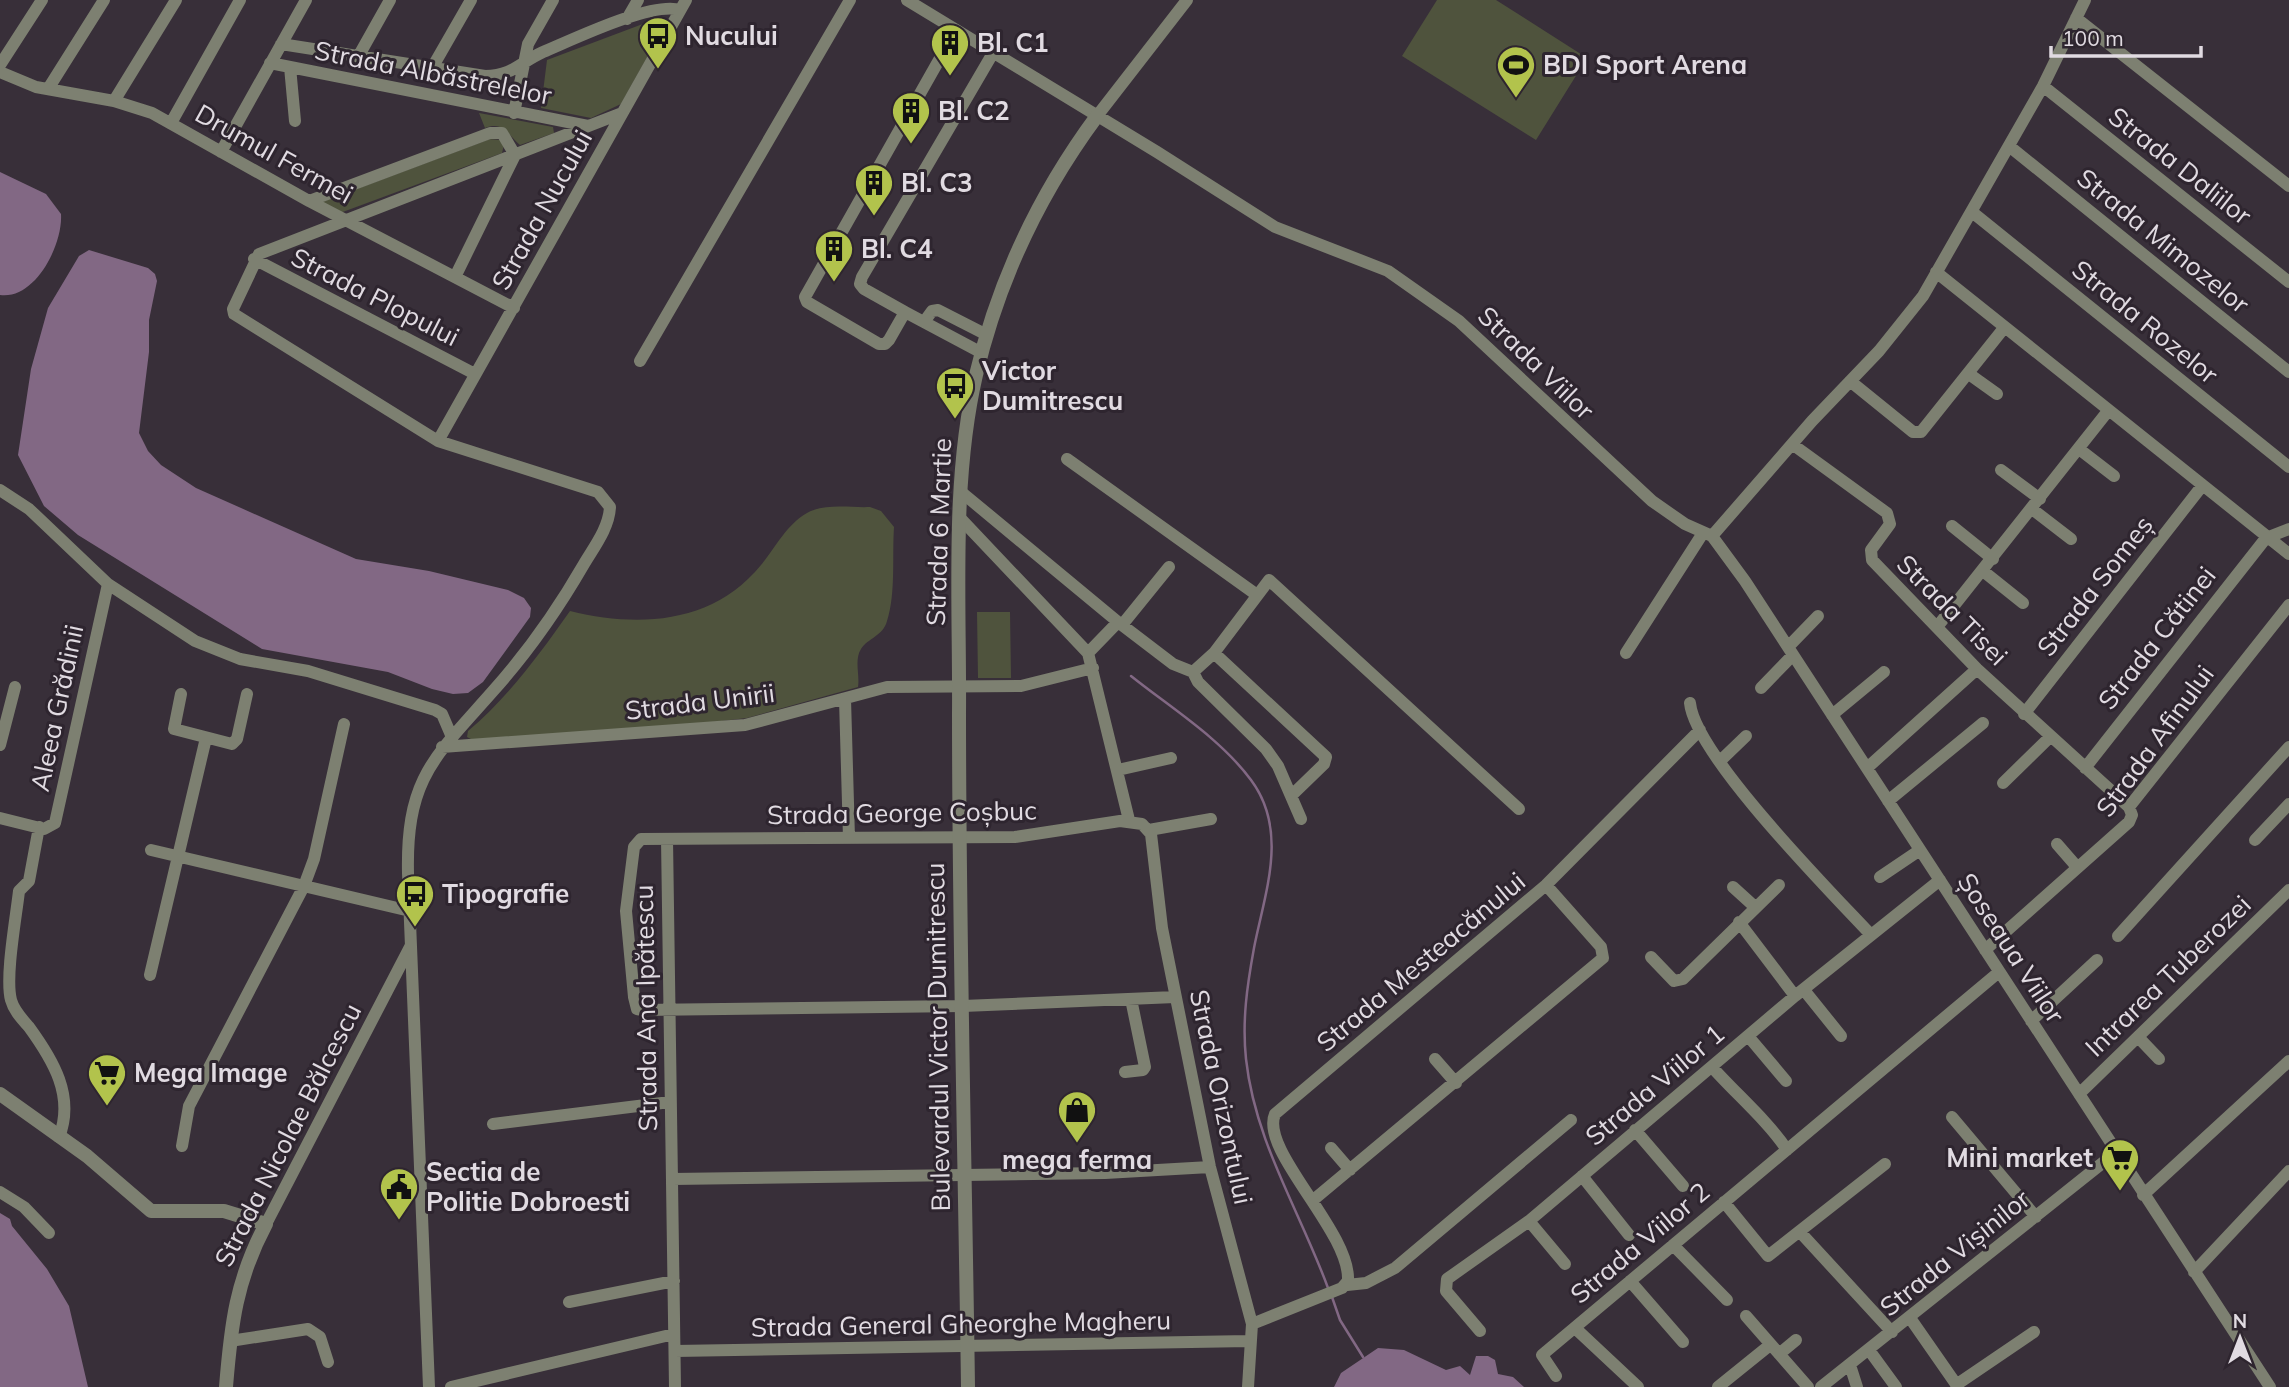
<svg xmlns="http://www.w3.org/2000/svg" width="2289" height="1387" viewBox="0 0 2289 1387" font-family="Mulish,sans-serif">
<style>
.green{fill:#4f533d}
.water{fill:#826884}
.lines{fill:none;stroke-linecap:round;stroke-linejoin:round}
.stream{stroke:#826884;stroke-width:2.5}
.minor{stroke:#7d8071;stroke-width:12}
.tertiary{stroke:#7d8071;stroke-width:14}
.labels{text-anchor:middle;stroke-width:6;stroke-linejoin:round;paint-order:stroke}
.poi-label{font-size:26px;font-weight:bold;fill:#e1dbe2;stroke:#2e252f;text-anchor:start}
.street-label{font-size:26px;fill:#e1dbe2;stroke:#2e252f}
</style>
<rect width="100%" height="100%" fill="#382f39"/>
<path class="green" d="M1437,0H1496L1587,58L1536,140L1402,56Z
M656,19L663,29L621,104L591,118L541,108L547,60Z
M479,113L553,127L554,133L520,145C508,135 504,121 485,128Z
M490,139L501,140L504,145L502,153L340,213L322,202Z
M870,507L881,511L894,527C892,557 896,593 887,621C883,636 868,638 861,649C854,660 860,675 858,687L747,718L713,722L473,740L467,737L468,731C509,696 539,655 570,611C639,628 713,624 761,565C776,547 786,525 807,513C824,503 851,508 870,507Z
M977,612H1010L1011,678H978Z"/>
<path class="water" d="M0,172L46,194L61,214C63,245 35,300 0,295Z
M89,250L148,268L155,274L157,281L149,320V352L139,433L148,451L161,465L196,488L356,559L429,571L508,590L524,598L531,608L530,617L483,682L468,693L453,694L432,689L388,672L262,649L78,535L44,506L18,455L31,369L48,308L79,256Z
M0,1213L10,1219L12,1226L47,1269L69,1306L88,1387H0Z
M1378,1348L1404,1350L1446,1370L1460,1366L1470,1375L1476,1356H1488L1495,1360L1498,1374L1513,1377L1524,1387H1334L1341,1373Z"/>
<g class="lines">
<path class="stream" d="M1131,676C1171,708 1220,738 1251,780C1289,831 1265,892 1254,948C1247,986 1242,1021 1246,1059C1255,1142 1300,1211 1328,1288
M1332,1297L1340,1320L1363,1357"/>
<path class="minor" d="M907,0L1157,152L1275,227L1388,271L1459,321L1652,501L1685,524L1712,536
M2076,18L2289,186
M627,19L638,0
M956,30L805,297L807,302L879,344H885L889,340L905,312L864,289L860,284L862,277L993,53
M281,44L485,76C514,75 519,63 543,52C572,40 652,1 680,10
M358,57L390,0
M270,63L588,126
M0,65L42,0
M290,67L295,121
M432,68L471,0
M0,72L36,87L114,101L152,113L309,201L514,308
M2043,86L2289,282
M48,89L104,0
M114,101L176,0
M514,113L528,44L553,0
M1097,116L1187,0
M171,123L240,0
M2009,146L2289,372
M221,152L306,0
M309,201L490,133H502L515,155L455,277
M1972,212L2289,467
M254,259L475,374
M1936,272L2289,554
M905,312L982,353
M924,322L932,311L938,310L987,335
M640,361L850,0
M1969,374L1997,394
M1850,381L1913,432H1921L2004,328
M438,441L686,0
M1792,444L1887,513L1890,524L1871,550L1872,560L1977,669L2129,807
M2079,449L2114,476
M1067,459L1257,595
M2001,470L2040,499
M0,490L29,509L108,584L195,641L240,659L308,671L435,710L442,714L451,735
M960,491L1118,622L1173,664L1193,672L1198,682L1266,749L1278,766L1301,819
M2032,509L2071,539
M960,518L1088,653L1129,820
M1952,526L1993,559
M1712,536L1745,581L2270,1387
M1712,536L1812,421L1879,351L1923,296L2043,86L2085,0
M1983,571L2023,603
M1122,625L1169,567
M1937,627L2108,411
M1788,647L1818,616
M1088,653L1118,622
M1214,653L1326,757L1324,764L1292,795
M1626,653L1703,533
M1193,672L1214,653L1269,580L1519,809
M1761,688L1793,655
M181,694L174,729L232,744L237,739L247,694
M845,699L849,838
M1690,703C1695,755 1831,892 1871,935
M2024,714L2202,486
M1832,715L1884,672
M0,745L15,687
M442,747L745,725L887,687L1021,686L1093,668
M1720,761L1746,736
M1867,768L1977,669
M2085,768L2266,538L2289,529
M1118,770L1171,758
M2003,783L2050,737
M1888,801L1983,723
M0,818L44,829L55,823L108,584
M39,827L29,881L19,891C16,918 5,977 11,1000C14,1011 22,1019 29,1027C53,1060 75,1096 59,1137
M1149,830L1211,819
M667,839L675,1387
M2255,840L2289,804
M2057,844L2077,867
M151,850L410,911
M1880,877L1920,850
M1733,887L1755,907
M1739,922L1795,996
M2118,936L2289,747
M1985,950L2129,822L2132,815L2129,807L2289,605
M1651,957L1674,981L1683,979L1779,885
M150,975L206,738
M1804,990L1841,1036
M1175,997L963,1006L642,1010L637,1009L634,997L626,911L634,847L641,839L1015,837L1120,821L1142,824L1151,834L1162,928L1210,1167L1252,1324L1248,1387
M2031,1021L2097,960
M1748,1036L1786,1081
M2138,1037L2159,1059
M1435,1059L1456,1083
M1712,1067C1735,1093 1769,1122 1787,1150
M1125,1072L1143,1070L1145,1067L1131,999
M2079,1094L2289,890
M1952,1117L2036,1217
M493,1124L670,1102
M1635,1130L1683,1186
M182,1146L189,1106L304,886L314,859L344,724
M1331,1148L1350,1170
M1582,1176L1629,1235
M672,1179L1105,1173L1210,1167
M0,1192L24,1207L49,1233
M2143,1195L2289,1061
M1312,1201L1603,958L1601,947L1546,885
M1724,1202L1768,1256L1885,1164
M1529,1221L1565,1264
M266,1224L410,947
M1800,1232L1892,1332
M1673,1245L1727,1300
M2194,1272L2289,1171
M1630,1281L1683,1342
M1347,1285L1366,1283L1395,1268L1571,1120
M569,1302L674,1281
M1746,1316L1808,1387
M1910,1318L1958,1387
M1252,1324L1342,1288L1348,1281C1351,1232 1259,1150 1275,1114L1546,885L1700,730
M1575,1328L1638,1387
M1480,1331L1446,1291L1447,1279L1529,1221L1795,996L1940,880
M230,1341L308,1329L320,1337L328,1362
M1869,1350L1896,1387
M675,1351L1249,1341
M1779,1354L1796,1340
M1850,1365L1857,1387
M1556,1376L1542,1355L1999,972
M1956,1385L2034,1332
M429,1387L408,873C406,777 435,757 493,691C528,652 558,609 584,564C594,547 609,528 610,507L598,492L438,441L234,314L233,309L259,254L622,113
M451,1387L674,1334
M1718,1387L1770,1345
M1821,1387L2115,1153"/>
<path class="tertiary" d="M0,1094L87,1156L151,1211H224L266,1224C236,1280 231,1325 226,1387
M968,1387C965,1163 959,938 959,714C960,603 951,483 976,375C998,282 1040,193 1097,116"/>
</g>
<defs>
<g id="bus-pin" transform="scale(2.0125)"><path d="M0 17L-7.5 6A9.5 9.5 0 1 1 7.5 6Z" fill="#b2c34c" stroke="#2e252f"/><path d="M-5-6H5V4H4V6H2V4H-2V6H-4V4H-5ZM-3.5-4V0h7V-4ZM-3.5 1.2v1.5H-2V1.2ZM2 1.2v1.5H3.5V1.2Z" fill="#111"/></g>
<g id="building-pin" transform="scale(2.0125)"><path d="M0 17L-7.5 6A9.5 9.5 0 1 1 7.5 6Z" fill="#b2c34c" stroke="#2e252f"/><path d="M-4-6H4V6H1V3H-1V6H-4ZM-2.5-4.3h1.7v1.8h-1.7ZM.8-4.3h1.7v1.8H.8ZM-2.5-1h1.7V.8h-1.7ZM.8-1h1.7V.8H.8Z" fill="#111"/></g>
<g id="stadium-pin" transform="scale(2.0125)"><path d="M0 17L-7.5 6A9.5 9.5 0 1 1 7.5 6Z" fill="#b2c34c" stroke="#2e252f"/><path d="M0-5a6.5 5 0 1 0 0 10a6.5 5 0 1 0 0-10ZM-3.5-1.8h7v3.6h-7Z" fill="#111"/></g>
<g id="supermarket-pin" transform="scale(2.0125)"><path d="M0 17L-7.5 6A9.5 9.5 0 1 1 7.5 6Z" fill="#b2c34c" stroke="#2e252f"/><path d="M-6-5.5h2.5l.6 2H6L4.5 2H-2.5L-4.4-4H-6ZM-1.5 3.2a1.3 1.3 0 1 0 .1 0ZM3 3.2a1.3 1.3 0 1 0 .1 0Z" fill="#111"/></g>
<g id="shop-pin" transform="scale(2.0125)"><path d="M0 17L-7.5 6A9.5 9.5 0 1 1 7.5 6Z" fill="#b2c34c" stroke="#2e252f"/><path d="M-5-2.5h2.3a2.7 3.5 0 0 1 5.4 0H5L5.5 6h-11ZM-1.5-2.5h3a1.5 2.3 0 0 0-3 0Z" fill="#111"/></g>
<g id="civic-pin" transform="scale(2.0125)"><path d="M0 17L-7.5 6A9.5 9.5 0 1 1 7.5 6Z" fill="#b2c34c" stroke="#2e252f"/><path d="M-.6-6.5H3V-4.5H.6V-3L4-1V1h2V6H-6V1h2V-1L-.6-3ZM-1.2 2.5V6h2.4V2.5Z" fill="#111"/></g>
</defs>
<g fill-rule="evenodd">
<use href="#bus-pin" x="658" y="36"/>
<use href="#building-pin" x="950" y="43"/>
<use href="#stadium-pin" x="1516" y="65"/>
<use href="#building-pin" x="911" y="111"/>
<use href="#building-pin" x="874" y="183"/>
<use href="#building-pin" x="834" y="249"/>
<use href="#bus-pin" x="955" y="386"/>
<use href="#bus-pin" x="415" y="894"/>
<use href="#supermarket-pin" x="107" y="1073"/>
<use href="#shop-pin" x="1077" y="1110"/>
<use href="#supermarket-pin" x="2120" y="1158"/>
<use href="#civic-pin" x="399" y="1187"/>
</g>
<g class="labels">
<g class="poi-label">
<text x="685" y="45">Nucului</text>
<text x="977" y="52">Bl. C1</text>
<text x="1543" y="74">BDI Sport Arena</text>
<text x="938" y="120">Bl. C2</text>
<text x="901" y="192">Bl. C3</text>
<text x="861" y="258">Bl. C4</text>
<text x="982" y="380">Victor<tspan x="982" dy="30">Dumitrescu</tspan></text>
<text x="442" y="903">Tipografie</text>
<text x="134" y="1082">Mega Image</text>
<text x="2093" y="1167" text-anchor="end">Mini market</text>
<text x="1077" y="1169" text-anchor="middle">mega ferma</text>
<text x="426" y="1181">Sectia de<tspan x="426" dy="30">Politie Dobroesti</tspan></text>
</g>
<g class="street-label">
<text transform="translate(433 73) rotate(11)" y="9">Strada Albăstrelelor</text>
<text transform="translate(274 154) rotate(29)" y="9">Drumul Fermei</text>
<text transform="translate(2180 166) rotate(38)" y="9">Strada Daliilor</text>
<text transform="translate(542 210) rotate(-61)" y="9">Strada Nucului</text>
<text transform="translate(2163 241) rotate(39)" y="9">Strada Mimozelor</text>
<text transform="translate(375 297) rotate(27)" y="9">Strada Plopului</text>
<text transform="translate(2145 322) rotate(39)" y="9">Strada Rozelor</text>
<text transform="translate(1536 363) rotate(44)" y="9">Strada Viilor</text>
<text transform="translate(939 532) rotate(-88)" y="9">Strada 6 Martie</text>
<text transform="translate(2095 586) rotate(-52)" y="9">Strada Someș</text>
<text transform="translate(1952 610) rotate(45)" y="9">Strada Tisei</text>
<text transform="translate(2157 638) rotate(-52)" y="9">Strada Cătinei</text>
<text transform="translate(700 702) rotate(-7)" y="9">Strada Unirii</text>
<text transform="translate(57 708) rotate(-78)" y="9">Aleea Grădinii</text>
<text transform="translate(2155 741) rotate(-54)" y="9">Strada Afinului</text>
<text transform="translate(902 813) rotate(-1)" y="9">Strada George Coșbuc</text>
<text transform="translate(2011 948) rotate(57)" y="9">Șoseaua Viilor</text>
<text transform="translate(1421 962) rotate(-40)" y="9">Strada Mesteacănului</text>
<text transform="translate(2168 976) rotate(-44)" y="9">Intrarea Tuberozei</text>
<text transform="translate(646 1008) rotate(-91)" y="9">Strada Ana Ipătescu</text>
<text transform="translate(938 1037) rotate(-91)" y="9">Bulevardul Victor Dumitrescu</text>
<text transform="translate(1655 1085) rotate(-40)" y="9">Strada Viilor 1</text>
<text transform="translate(1221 1097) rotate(78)" y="9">Strada Orizontului</text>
<text transform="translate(288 1135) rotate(-63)" y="9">Strada Nicolae Bălcescu</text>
<text transform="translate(1640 1243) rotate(-40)" y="9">Strada Viilor 2</text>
<text transform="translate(1955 1253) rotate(-39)" y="9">Strada Vișinilor</text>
<text transform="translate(961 1324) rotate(-1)" y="9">Strada General Gheorghe Magheru</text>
</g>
</g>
<g transform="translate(2240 1338)" stroke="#2e252f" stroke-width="5" paint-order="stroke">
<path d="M0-5L12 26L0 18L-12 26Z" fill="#e1dbe2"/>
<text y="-10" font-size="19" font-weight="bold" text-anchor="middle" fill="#e1dbe2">N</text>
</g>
<path d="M2051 46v10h150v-10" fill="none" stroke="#e1dbe2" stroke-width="3.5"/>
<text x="2062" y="46" font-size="21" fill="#e1dbe2" stroke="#2e252f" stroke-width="5" paint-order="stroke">100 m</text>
</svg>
